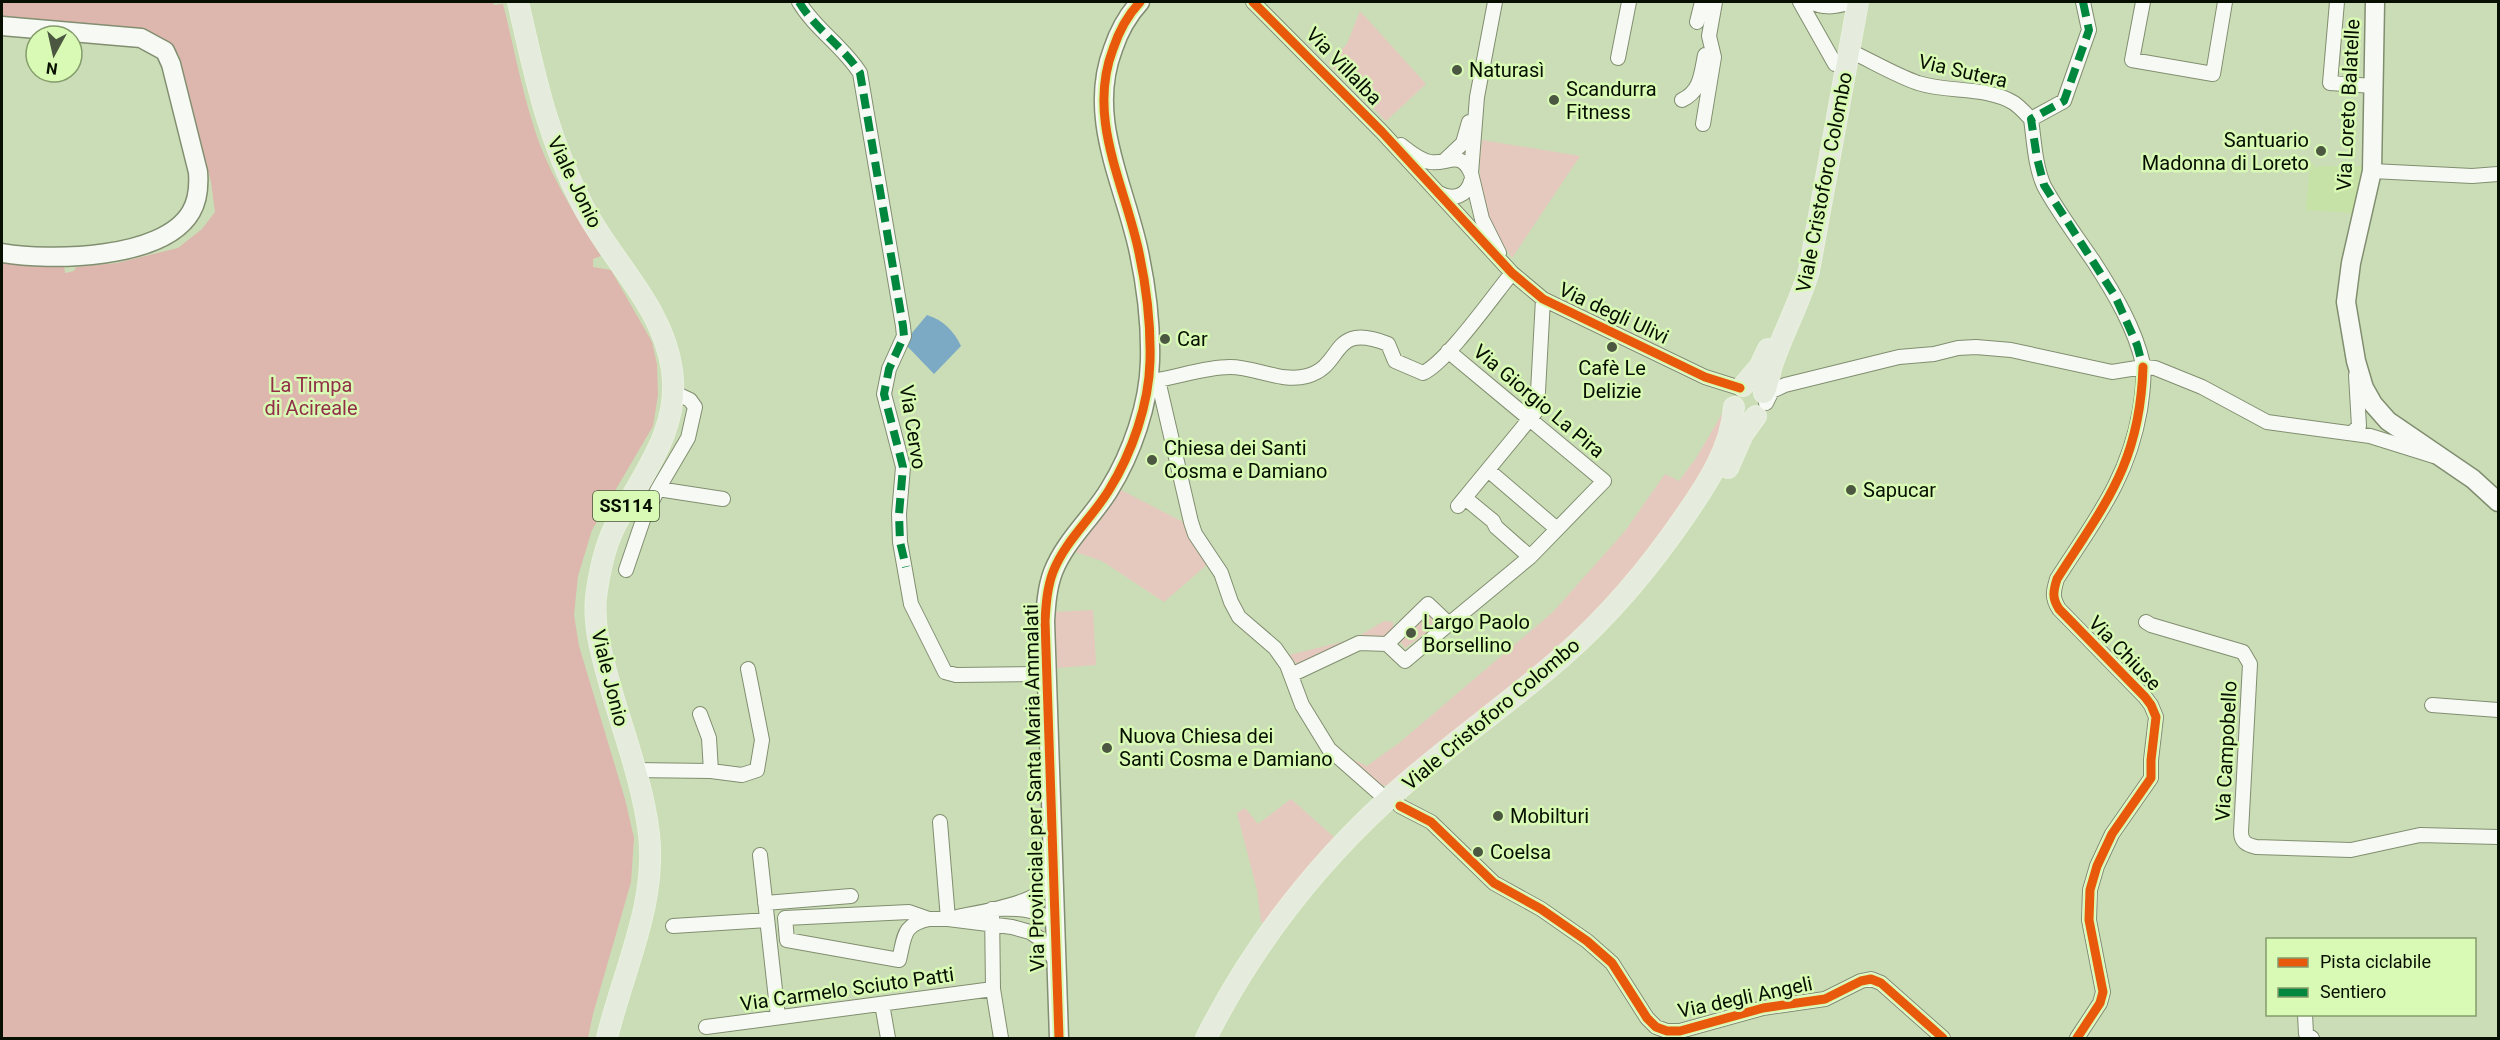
<svg xmlns="http://www.w3.org/2000/svg" width="2500" height="1040" viewBox="0 0 2500 1040" font-family="Roboto,sans-serif">
<style>
.built{fill:#c7e2a7}
.green{fill:#e6c9be}
.forest{fill:#ddb6ad}
.water{fill:#7caac5}
.lines{fill:none;stroke-linecap:round;stroke-linejoin:round}
.street-casing{stroke:#818e70;stroke-width:16}
.secondary-casing{stroke:#818e70;stroke-width:21}
.primary-casing{stroke:#e8f0de;stroke-width:22}
.street{stroke:#f7faf4;stroke-width:14}
.secondary{stroke:#f7faf4;stroke-width:18}
.primary{stroke:#e5ebdd;stroke-width:20}
.quiet{stroke:#00873e;stroke-width:8;stroke-dasharray:15 8;stroke-linecap:butt}
.cycleway-casing{stroke:#d9fab4;stroke-width:13}
.cycleway{stroke:#e8590c;stroke-width:9}
.poi-dot{fill:#4b5740;stroke:#d9fab4;stroke-width:2}
.labels{text-anchor:middle;stroke-width:5;stroke-linejoin:round;paint-order:stroke}
.shield{fill:#d9fab4;stroke:#455636;stroke-width:1.5}
.shield-label{font-size:18px;font-weight:bold;fill:#060f00}
.street-label{font-size:20px;fill:#060f00;stroke:#d9fab4}
.poi-label{font-size:20px;fill:#060f00;stroke:#d9fab4;text-anchor:start}
.park-label{font-size:20px;fill:#912f48;stroke:#d9fab4}
</style>
<rect width="100%" height="100%" fill="#cbddb6"/>
<path class="built" d="M2310,162L2315,165L2314,167L2317,169L2318,166H2365V175L2353,213L2306,210Z"/>
<path class="green" d="M1360,11L1426,84L1386,121L1328,63L1347,44Z
M1482,140L1580,156L1512,258C1485,215 1475,191 1482,140Z
M1726,407L1721,443L1669,530L1587,625L1389,786L1377,784L1339,753L1367,766L1399,743L1553,612L1625,531L1665,474L1679,481L1696,458Z
M1117,488L1187,524L1210,562L1164,602L1102,561L1072,551Z
M1093,610L1096,665L1057,668L1054,612Z
M1429,613L1438,624L1405,648L1399,640L1425,614Z
M1384,621L1393,622V628L1381,639L1329,651L1327,649L1323,651L1324,654C1310,660 1297,670 1285,656L1354,639Z
M1291,799L1336,839L1267,924L1261,922L1257,890L1237,813L1245,808L1258,824Z"/>
<path class="forest" d="M2,2H493L494,5L503,4C513,43 520,82 532,121C546,170 574,213 601,256L593,259V267L611,270L652,342L657,364L658,395L653,426L592,530L578,576L574,615L579,646L625,799L634,838L631,882L593,1014L588,1038H2V261L64,266L65,273L74,271L76,267L117,263L178,248L202,229L215,212L211,182L179,55C170,43 161,37 147,33L2,19Z"/>
<path class="water" d="M927,315C943,320 954,331 961,346L934,374L907,346L906,340Z"/>
<g class="lines">
<g class="street-casing">
<path id="street" d="M799,2C815,29 843,46 860,73L903,326L904,336L889,369L884,394L903,467L899,514L900,542L911,604L945,672L956,675L1045,674
M1253,2L1382,132L1512,273L1543,299L1705,377L1740,388
M1495,2L1477,97L1471,173L1482,219L1499,253
M1800,2L1835,64
M1811,2C1823,8 1832,7 1845,4
M2143,2L2132,60L2213,74L2225,2
M2337,2L2330,83L2373,86
M1697,22L1702,2
M1850,51C1872,61 1895,75 1918,83C1949,93 1985,86 2014,103C2020,107 2026,114 2031,119
M1618,58L1629,2
M1682,100C1701,91 1701,74 1705,55
M2031,119C2034,140 2035,166 2044,186C2058,212 2077,237 2094,262C2114,293 2135,328 2143,364C2145,378 2142,396 2140,410C2128,480 2094,521 2057,579C2053,592 2052,598 2059,609L2145,697L2151,705L2156,717L2151,760V778L2112,834L2097,866L2090,890L2089,920L2103,992L2100,1003L2077,1038
M2031,119L2064,101L2089,30L2083,2
M1703,124L1714,57L1709,36L1715,2
M1401,145C1410,152 1419,160 1430,162C1447,165 1460,149 1471,173
M1445,160L1463,143L1469,122
M2372,171L2472,176L2498,174
M1439,193C1453,201 1467,196 1471,181
M1448,351L1604,481L1530,557L1449,624
M1150,378L1158,380C1181,376 1206,367 1230,367C1256,367 1282,383 1307,376C1345,366 1329,321 1388,344L1395,361L1423,373C1447,362 1493,296 1512,273
M1158,380L1191,522L1195,534L1221,573L1231,602L1239,617L1275,648L1287,665L1302,705L1329,749L1387,800
M1766,403L1772,391L1785,385L1899,357L1934,354L1958,348L1976,347L2011,350L2112,372L2143,367L2155,368L2202,387L2267,422L2370,436L2434,456
M2352,433L2359,426L2356,375
M1488,470L1557,529
M658,489L723,499
M1465,498L1493,521L1496,527L1530,557
M1458,506L1537,410L1543,299
M626,570L643,520L658,489L688,438L695,407L690,400L673,392
M2146,622L2151,625L2243,652L2250,664L2241,832C2241,842 2247,845 2256,847L2351,850L2420,835L2498,837
M1291,675L1359,643L1387,644L1405,661L1449,624L1428,604L1387,644
M2432,705L2498,710
M634,770L711,771L709,738L700,714
M711,771L742,775L757,770L762,740L748,669
M1400,806L1431,822L1494,883L1541,909L1587,941L1612,963L1647,1018L1656,1027L1667,1031H1680L1763,1008L1825,999L1861,981L1871,979L1881,983L1943,1038
M940,822L948,919
M760,855L778,1017
M765,903L851,896
M957,917C976,913 1027,905 1039,892C1046,885 1048,874 1051,865
M929,919C902,925 905,936 899,960L787,940L785,918L909,912L929,919H948L1012,927L1030,932L1039,938L1056,961
M673,926L767,920
M993,989L1001,1038
M882,1004L888,1038
M2305,1014L2306,1034L2312,1038
M706,1027L993,989L992,909C1016,908 1035,908 1055,922"/>
</g>
<g class="secondary-casing">
<path id="secondary" d="M2375,2L2372,171L2351,263L2346,302L2356,361L2364,388L2373,404L2388,421L2473,479L2498,502
M2,26L141,38L165,51L171,64L198,172C199,185 198,200 191,212C163,260 49,261 2,253
M1059,1038L1045,621C1046,605 1047,588 1053,572C1065,541 1092,518 1109,490C1132,453 1149,404 1150,361C1151,323 1146,284 1138,248C1123,181 1087,117 1113,49C1119,31 1127,16 1140,2"/>
</g>
<g class="primary-casing">
<path id="primary" d="M518,2C535,76 547,137 583,206C612,262 663,306 672,370C681,431 640,477 614,528C604,549 599,574 596,597C593,629 603,659 611,689C625,737 643,785 649,834C657,904 623,971 607,1038
M1743,386L1760,366L1768,349
M1764,393C1769,384 1769,375 1772,365C1783,333 1799,304 1809,271L1858,2
M1728,468L1743,434L1756,416
M1206,1038C1251,949 1312,869 1386,801C1442,749 1505,707 1562,657C1610,615 1651,566 1687,513C1709,481 1731,447 1734,407"/>
</g>
<use href="#street" class="street"/>
<use href="#secondary" class="secondary"/>
<use href="#primary" class="primary"/>
<path class="quiet" d="M799,2C815,29 843,46 860,73L903,326L904,336L889,369L884,394L903,467L899,514L900,542L906,567
M2083,2L2089,30L2064,101L2031,119L2037,158L2044,185L2115,296L2137,345L2143,367"/>
<g class="cycleway-casing">
<path id="cycleway" d="M1253,2L1382,132L1512,273L1543,299L1705,377L1740,388
M1400,806L1431,822L1494,883L1541,909L1587,941L1612,963L1647,1018L1656,1027L1667,1031H1680L1763,1008L1825,999L1861,981L1871,979L1881,983L1943,1038
M1059,1038L1045,621C1046,605 1047,588 1053,572C1065,541 1092,518 1109,490C1132,453 1149,404 1150,361C1151,323 1146,284 1138,248C1123,181 1087,117 1113,49C1119,31 1127,16 1140,2
M2077,1038L2100,1003L2103,992L2089,920L2090,890L2097,866L2112,834L2151,778V760L2156,717L2151,705L2145,697L2059,609C2052,598 2053,592 2057,579C2106,502 2140,463 2143,367"/>
</g>
<use href="#cycleway" class="cycleway"/>
</g>
<g class="poi-dot">
<circle cx="1457" cy="70" r="6"/>
<circle cx="1554" cy="100" r="6"/>
<circle cx="2321" cy="151" r="6"/>
<circle cx="1165" cy="339" r="6"/>
<circle cx="1612" cy="347" r="6"/>
<circle cx="1152" cy="460" r="6"/>
<circle cx="1851" cy="490" r="6"/>
<circle cx="1411" cy="633" r="6"/>
<circle cx="1107" cy="748" r="6"/>
<circle cx="1498" cy="816" r="6"/>
<circle cx="1478" cy="852" r="6"/>
</g>
<g class="labels">
<rect class="shield" x="593" y="491" width="66" height="30" rx="4.5"/>
<g class="shield-label">
<text x="626" y="512">SS114</text>
</g>
<g class="street-label">
<text transform="translate(1344 66) rotate(46)" y="7">Via Villalba</text>
<text transform="translate(1963 71) rotate(13)" y="7">Via Sutera</text>
<text transform="translate(2348 105) rotate(-87)" y="7">Via Loreto Balatelle</text>
<text transform="translate(575 182) rotate(64)" y="7">Viale Jonio</text>
<text transform="translate(1824 182) rotate(-79)" y="7">Viale Cristoforo Colombo</text>
<text transform="translate(1614 313) rotate(25)" y="7">Via degli Ulivi</text>
<text transform="translate(1539 401) rotate(40)" y="7">Via Giorgio La Pira</text>
<text transform="translate(913 427) rotate(81)" y="7">Via Cervo</text>
<text transform="translate(2125 653) rotate(46)" y="7">Via Chiuse</text>
<text transform="translate(610 678) rotate(76)" y="7">Viale Jonio</text>
<text transform="translate(1491 714) rotate(-40)" y="7">Viale Cristoforo Colombo</text>
<text transform="translate(2226 751) rotate(-87)" y="7">Via Campobello</text>
<text transform="translate(1034 788) rotate(-91)" y="7">Via Provinciale per Santa Maria Ammalati</text>
<text transform="translate(847 989) rotate(-8)" y="7">Via Carmelo Sciuto Patti</text>
<text transform="translate(1745 997) rotate(-12)" y="7">Via degli Angeli</text>
</g>
<g class="poi-label">
<text x="1469" y="77">Naturasì</text>
<text x="1566" y="96">Scandurra<tspan x="1566" dy="23">Fitness</tspan></text>
<text x="2309" y="147" text-anchor="end">Santuario<tspan x="2309" dy="23">Madonna di Loreto</tspan></text>
<text x="1177" y="346">Car</text>
<text x="1612" y="375" text-anchor="middle">Cafè Le<tspan x="1612" dy="23">Delizie</tspan></text>
<text x="1164" y="455">Chiesa dei Santi<tspan x="1164" dy="23">Cosma e Damiano</tspan></text>
<text x="1863" y="497">Sapucar</text>
<text x="1423" y="629">Largo Paolo<tspan x="1423" dy="23">Borsellino</tspan></text>
<text x="1119" y="743">Nuova Chiesa dei<tspan x="1119" dy="23">Santi Cosma e Damiano</tspan></text>
<text x="1510" y="823">Mobilturi</text>
<text x="1490" y="859">Coelsa</text>
</g>
<g class="park-label">
<text x="311" y="392">La Timpa<tspan x="311" dy="23">di Acireale</tspan></text>
</g>
</g>
<rect width="2500" height="1040" fill="none" stroke="#060f00" stroke-width="6"/>
<rect x="2266" y="938" width="210" height="78" fill="#d9fab4" stroke="#859c6c" stroke-width="1.5"/>
<rect x="2278" y="958" width="30" height="9" fill="#e8590c" stroke="#859c6c" stroke-width="1.5"/>
<text x="2320" y="968" font-size="18" fill="#060f00">Pista ciclabile</text>
<rect x="2278" y="988" width="30" height="9" fill="#00873e" stroke="#859c6c" stroke-width="1.5"/>
<text x="2320" y="998" font-size="18" fill="#060f00">Sentiero</text>
<g transform="translate(54 54) rotate(188)"><circle r="28" fill="#d9fab4" stroke="#859c6c" stroke-width="1.5"/>
<path d="M0-4.5L10 22L0 15L-10 22Z" fill="#4b5740"/>
<text y="-9" font-size="16" font-weight="bold" text-anchor="middle" fill="#060f00">N</text>
</g>
</svg>
